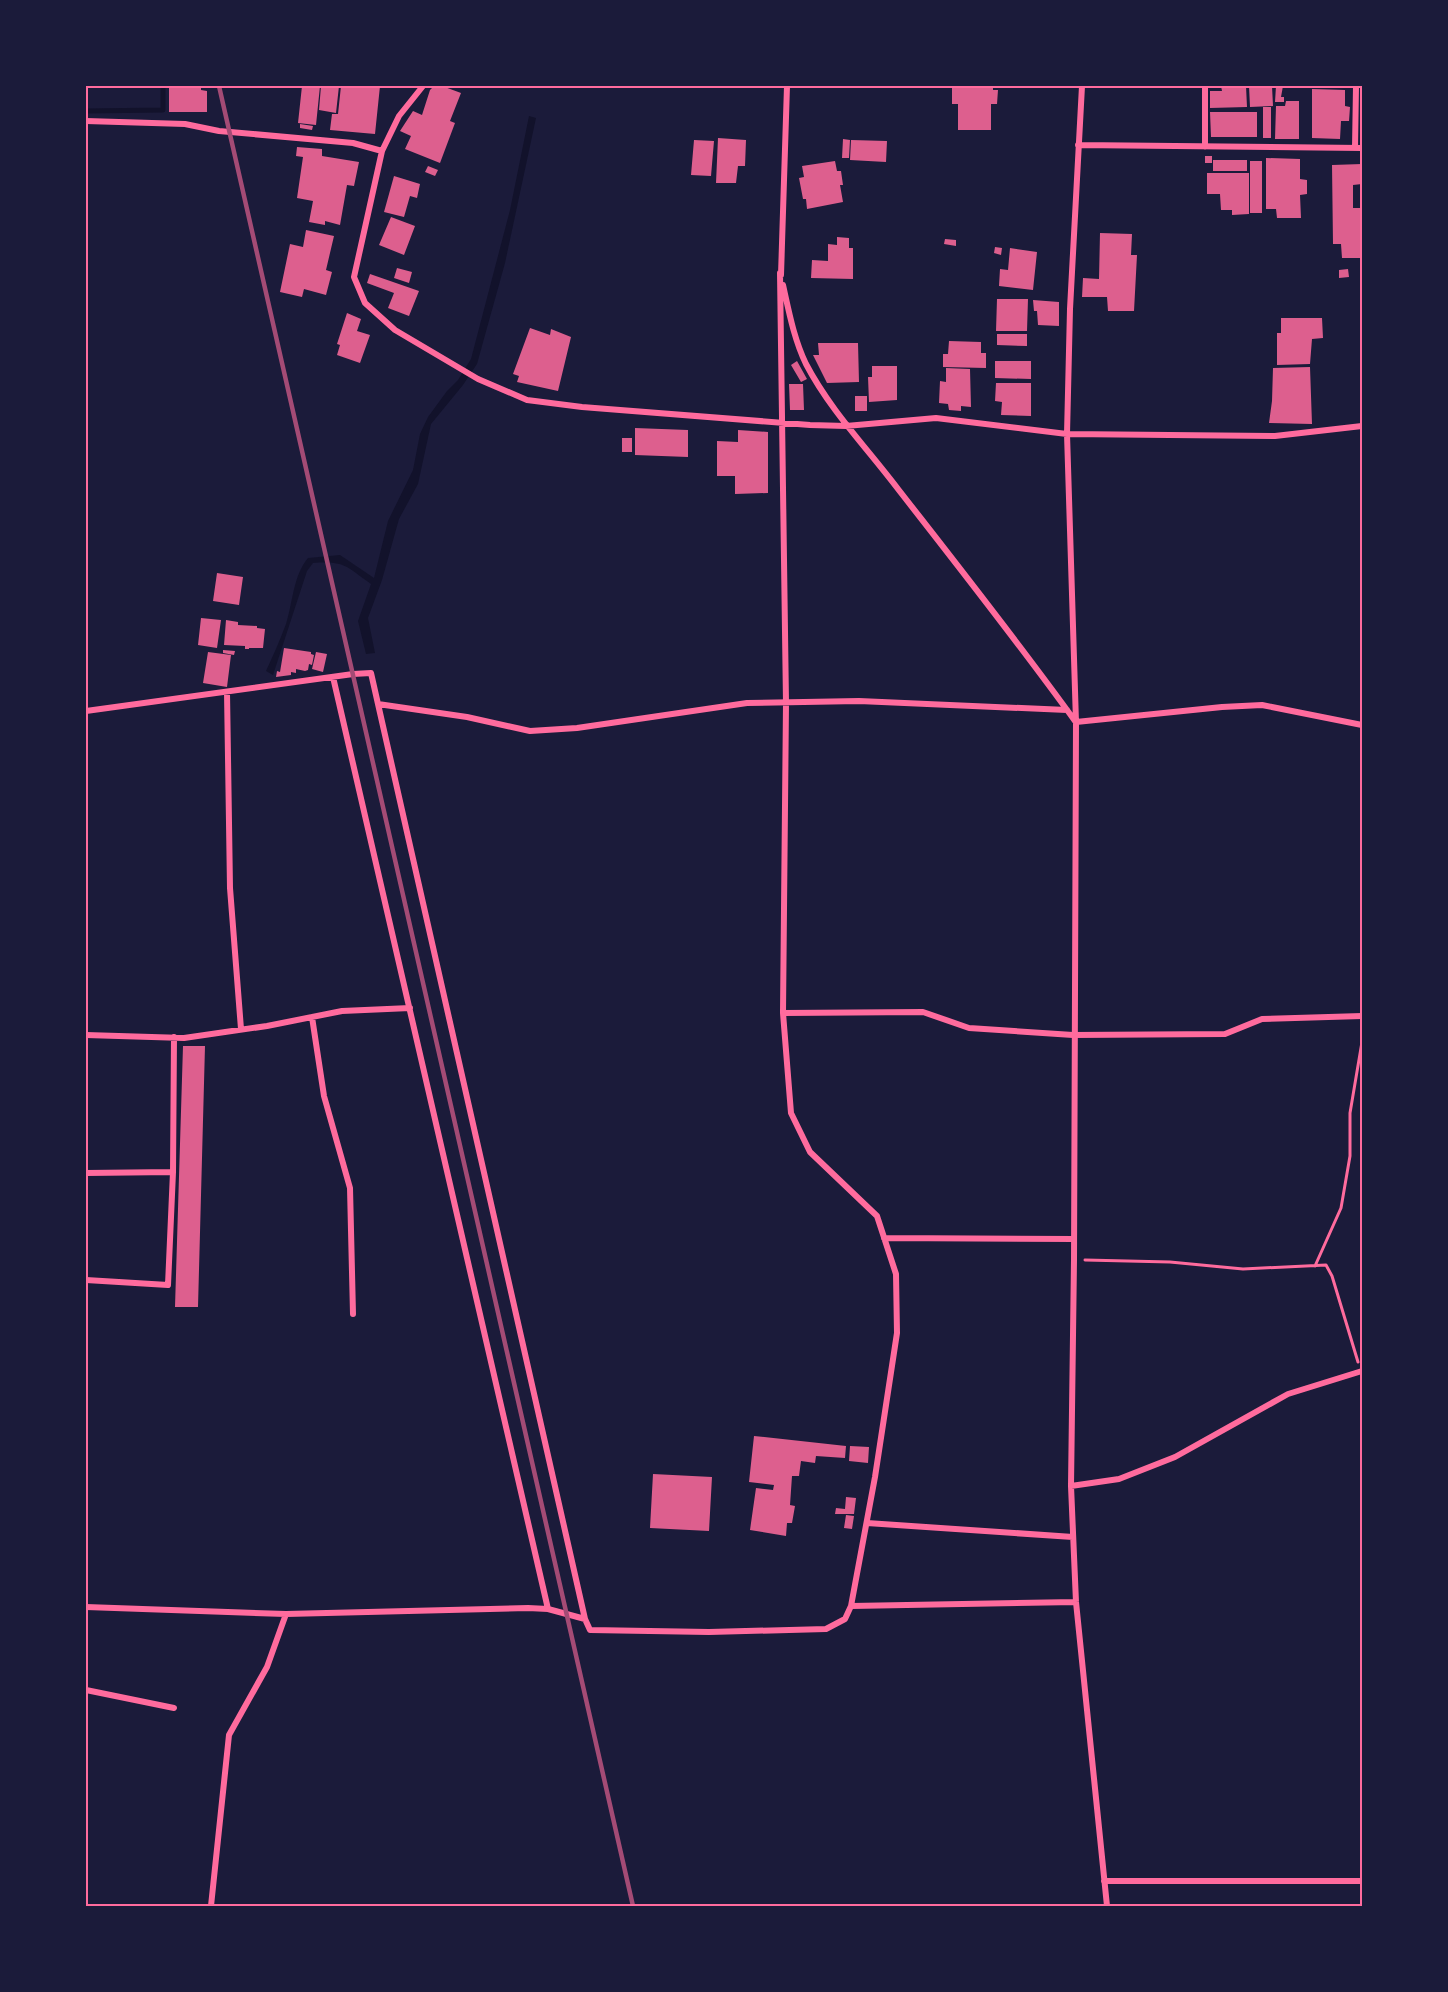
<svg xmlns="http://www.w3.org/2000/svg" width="1448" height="1992" viewBox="0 0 1448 1992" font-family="Raleway,sans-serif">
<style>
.water{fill:#12122b}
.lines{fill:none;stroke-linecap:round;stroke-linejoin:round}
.stream{stroke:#12122b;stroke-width:5}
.building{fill:#dd5f8e}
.path{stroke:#ff6b9d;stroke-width:3}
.minor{stroke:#ff6b9d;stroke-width:6}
.rail{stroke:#a44b75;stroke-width:4.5}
.neatline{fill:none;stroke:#ff6b9d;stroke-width:2}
</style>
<rect width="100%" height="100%" fill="#1b1b3a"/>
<path class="water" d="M529,116L536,118L505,263L477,364L463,385L431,424L418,484L399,519L382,580L368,618L375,653L366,654L358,621L371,584C345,566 346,561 313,563L307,571L273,675L266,671C273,656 280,640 286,624C293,602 293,576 308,558L340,555L374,578L388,521L413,470L420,434L428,417L447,391L458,380L471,359L510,210Z"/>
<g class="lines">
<path class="stream" d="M86,111L163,110V86"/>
</g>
<path class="building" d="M169,86H201V90L207,91V112H169Z
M302,86H320L316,125L298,123Z
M321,86H339L336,113L319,110Z
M341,86L351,88V86H380L375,134L330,130L332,114H338Z
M434,86H442L461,93L450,121L455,123L440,163L405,149L411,136L400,131L413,111L422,115L430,90Z
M952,86H993V90H998L997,104H991V130H958V104H952Z
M1221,86H1246L1247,107L1210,108V91H1222Z
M1249,86H1272L1273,106L1250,107Z
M1276,86H1283L1281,97H1284V102H1275Z
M1312,86H1346L1345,88H1312Z
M1312,89L1345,90V106L1350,107L1349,121H1341L1340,139L1312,138Z
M1286,101H1299V139H1275L1276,106H1285Z
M1263,107H1271V138H1263Z
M1210,112H1257V137H1211Z
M300,124L313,126L312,130L300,128Z
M718,138L746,140L745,166H738L736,183H716Z
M843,139L850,140L849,158H842Z
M694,140L714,141L711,176L691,175Z
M851,140L887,141L886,162L850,160Z
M297,147L322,149V156L359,162L354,186L347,185L340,225L325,221V225L309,222L313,201L297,198L303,157L296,156Z
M1205,156H1212V163H1205Z
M1266,158L1300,159V179L1307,180V194L1300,195L1301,218H1277L1276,209H1266Z
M1213,160H1247V171H1213Z
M835,161L837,171H841L843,185H840L843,202L807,209L806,199H803L799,178L804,177L802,166Z
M1250,161H1262V213H1250Z
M1362,164V184L1353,185V208H1362V258H1342L1341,244H1333L1332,165Z
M428,166L438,170L435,176L425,172Z
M1207,173H1249V214L1232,215V210H1221L1220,194H1207Z
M394,176L420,184L417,198L410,196L404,217L384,212Z
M391,217L415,226L404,255L379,245Z
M306,230L334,236L326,270L332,272L326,295L304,289L302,297L280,292L290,244L303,247Z
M1100,233L1132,234L1131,255H1137L1134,311H1108L1107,297H1082L1083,278L1099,279Z
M837,237L849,238V248H853V279L811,278L812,260L828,261V244L837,245Z
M945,239L956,240V246L944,244Z
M995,247L1002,248L1001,255L994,253Z
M1010,248L1037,252L1033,290L999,286L1000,269L1008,270Z
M397,268L412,272L409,283L394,278Z
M1348,269L1349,277L1339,278V270Z
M370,274L419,291L409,316L388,308L394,293L367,283Z
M997,299H1028L1027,331H996Z
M1033,300L1059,302V326L1038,325L1037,311H1034Z
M347,313L361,319L357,331L370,335L360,363L337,355L340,345L337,344Z
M1281,318H1322L1323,338L1312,339L1310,364L1277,365V333H1281Z
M530,328L550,335L551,329L571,337L558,391L517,382L519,376L513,374Z
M997,334H1027V346L997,345Z
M949,341L981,342V353H986V368L943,367V354H948Z
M818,343H858L859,382L827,383L813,355H819Z
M797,361L807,379L801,382L791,365Z
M995,361H1031V379L995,378Z
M872,366H897V400L869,402L868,377H872Z
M1310,367L1312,424L1269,423L1272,401L1273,368Z
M946,368L970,369L971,407L961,406V411L949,410L948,404L939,403L940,381L946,382Z
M996,383H1031V416L1001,415L1002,402L995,401Z
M789,384H803L804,410H790Z
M855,396H867V411H855Z
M635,428L688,430V457L635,455Z
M738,430L768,432V493L735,494V476H717V441L738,442Z
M622,438H632V452H622Z
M217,573L243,577L239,605L213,601Z
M201,618L221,620L217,648L198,645Z
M226,620L238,622V625L257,626V628L265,629L263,648H249V649H245V646L224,645Z
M284,648L311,652V654L314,655L312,665L309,664L308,670L305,671L296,669V673L291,672V675L276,677L277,671L280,672Z
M223,650L235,651L234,655L223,653Z
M208,652L231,655L227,687L203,683Z
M316,652L327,654L323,672L312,669Z
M183,1046H205L198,1307H175Z
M754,1436L846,1446L845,1458L816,1456L815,1463L801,1461L799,1476H792L790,1505L795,1506L792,1523H787L786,1536L750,1530L756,1488L773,1490L774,1485L749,1482Z
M850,1446L869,1447L868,1463L849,1461Z
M653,1474L712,1477L709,1531L650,1528Z
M846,1497L856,1498L854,1514H835L836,1508L845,1509Z
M846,1515L854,1516L852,1529L844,1528Z"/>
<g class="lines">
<path class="path" d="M1085,1260L1170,1262L1243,1269L1326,1265L1332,1276L1358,1362
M1315,1266L1341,1208L1350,1156V1113L1362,1042"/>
<path class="minor" d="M423,86L399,116L382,151L354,277L365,303L395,330L478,379L527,400L582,407L810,425L846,426L936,418L1067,434L1275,436L1362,426
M1082,86L1070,309L1067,434L1076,722L1074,1260L1071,1486L1076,1602L1107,1906
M1205,86V147
M86,121L185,124L219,131L353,143L382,151
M1078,145L1362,148
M1355,148L1356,86
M780,273L786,703L783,1013L791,1113L810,1152L877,1216L896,1274L897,1333L875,1477L851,1606
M781,275L787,86
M783,285C789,312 794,339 806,364C830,410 867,448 898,489C958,566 1018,642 1075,721
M333,677L548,1609
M227,692L230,888L241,1029
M378,704L585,1619
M86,711L353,674L371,673L378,704L467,717L530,731L577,728L747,703L859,701L1067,710
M1076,722L1222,707L1262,705L1362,725
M783,1013L923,1012L969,1028L1073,1035L1225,1034L1262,1019L1362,1016
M312,1017L324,1096L350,1188L353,1314
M86,1035L184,1038L267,1026L342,1011L410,1008
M86,1173L173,1172
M884,1238L1074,1239
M86,1280L168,1285L173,1172L174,1037
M1071,1486L1119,1479L1175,1457L1288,1394L1362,1371
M867,1523L1073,1537
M86,1607L286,1614L528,1608L548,1609L585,1619L590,1630L709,1632L826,1629L845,1619L851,1606L1076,1602
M86,1690L174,1708
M1104,1881H1362
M211,1906L229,1735L267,1667L286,1614"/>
<path class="rail" d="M219,86L633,1906"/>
</g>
<rect width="1448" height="1992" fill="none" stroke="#1b1b3a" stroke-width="174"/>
<rect x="87" y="87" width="1274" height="1818" class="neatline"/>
</svg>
